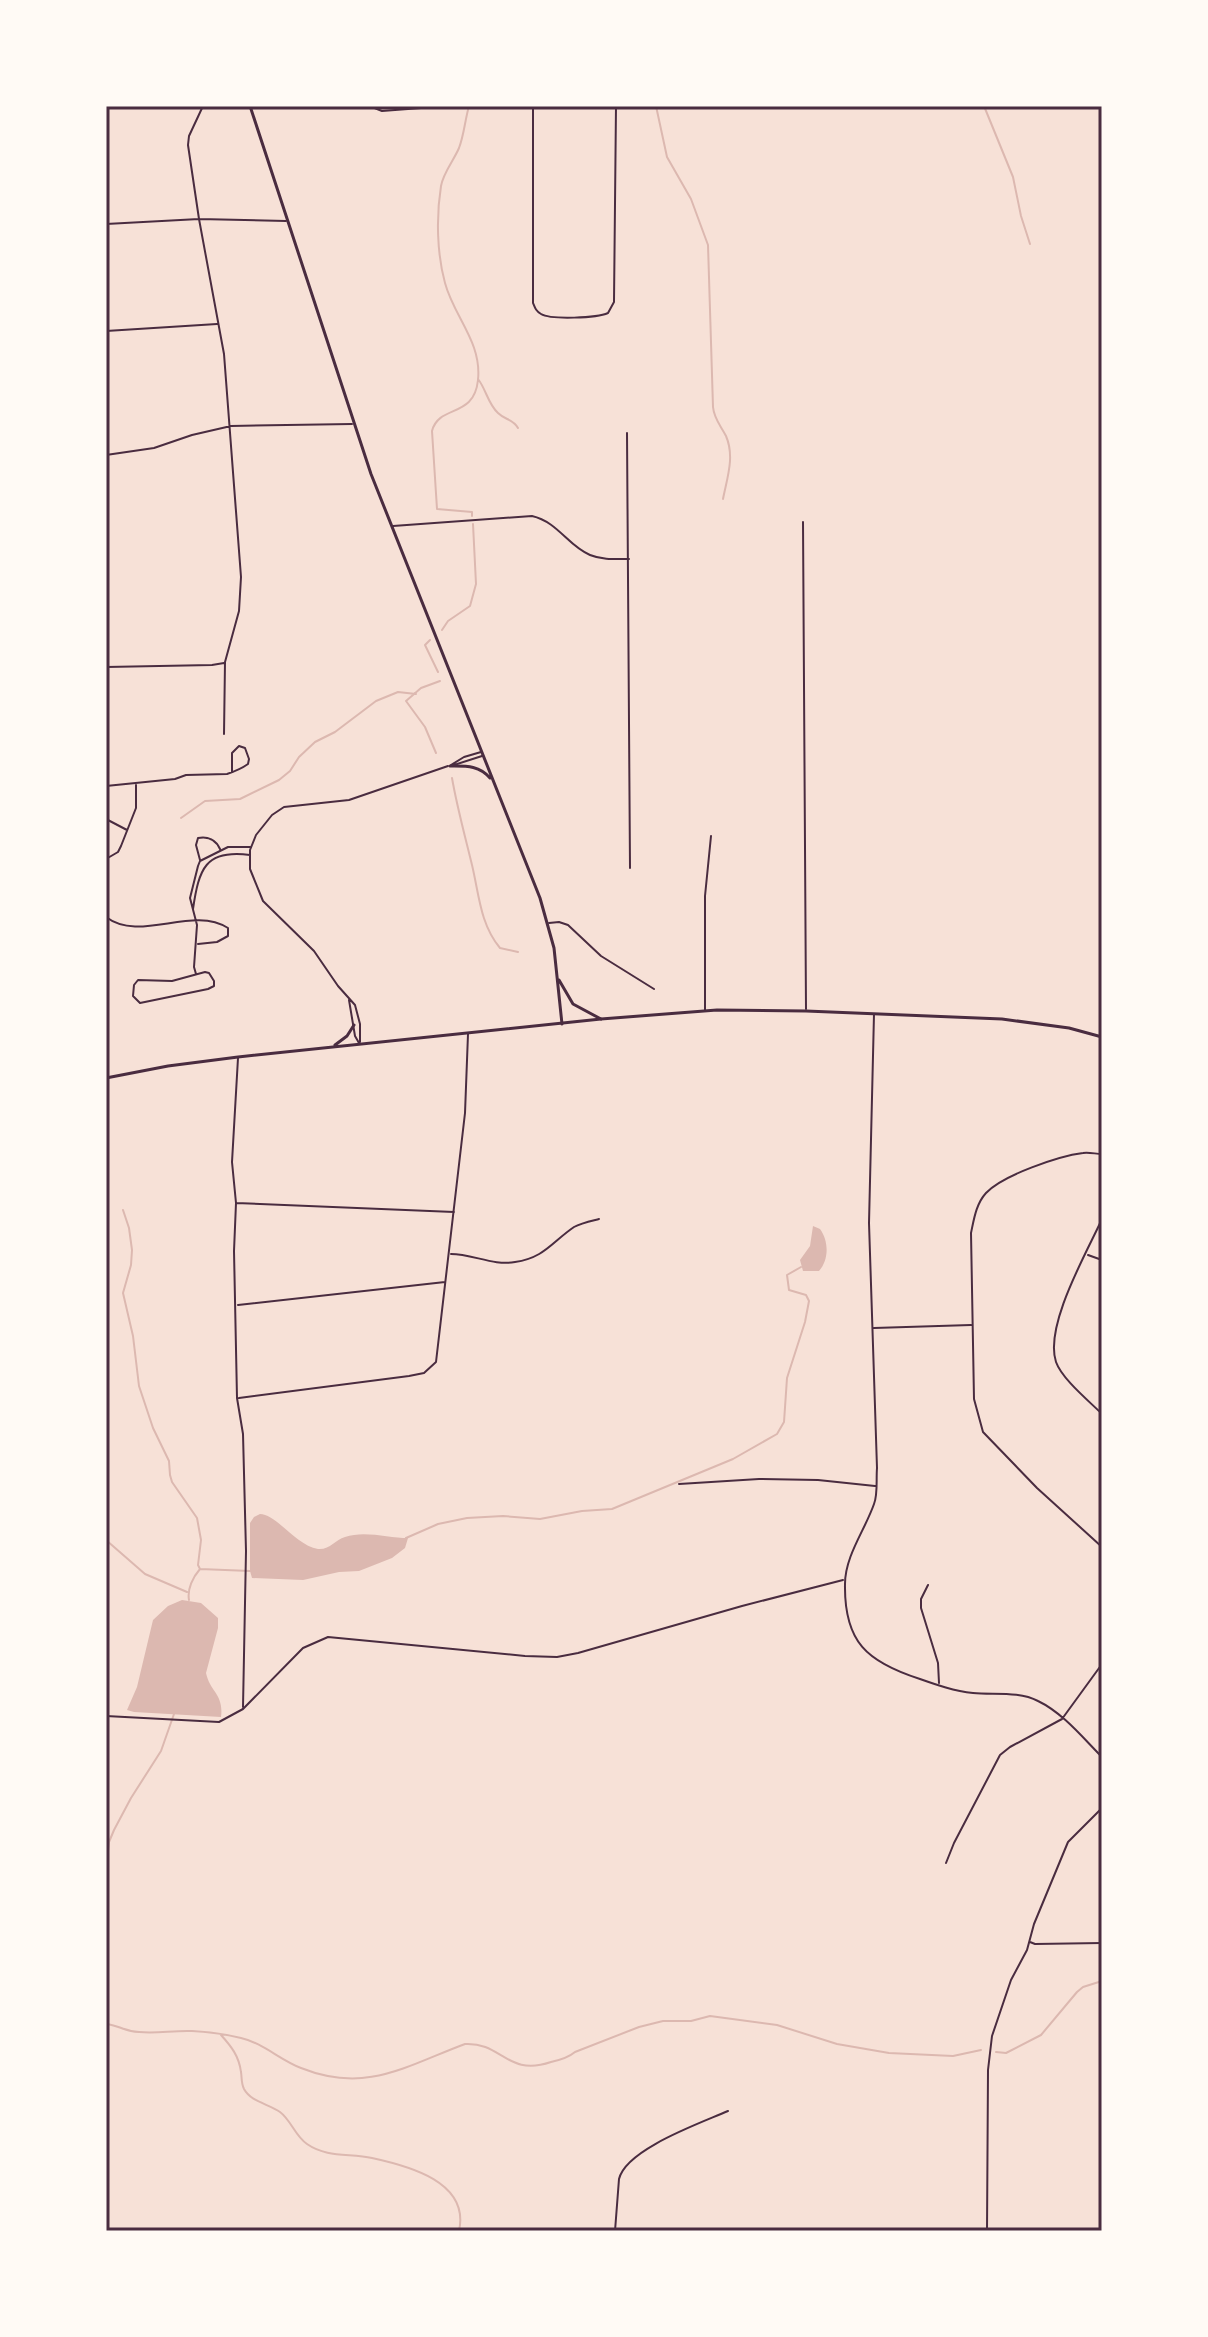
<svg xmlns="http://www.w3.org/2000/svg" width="1208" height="2337" viewBox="0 0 1208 2337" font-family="'DM Sans',sans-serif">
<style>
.water{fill:#dcb8b0}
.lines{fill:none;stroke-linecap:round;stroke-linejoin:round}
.stream{stroke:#dcb8b0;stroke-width:2}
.minor{stroke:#4a2c40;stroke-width:2}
.primary{stroke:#4a2c40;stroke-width:3}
.trunk{stroke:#4a2c40;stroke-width:3}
.neatline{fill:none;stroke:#4a2c40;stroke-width:3}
</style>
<rect width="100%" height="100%" fill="#f7e1d7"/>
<path class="water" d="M813,1226L820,1229C829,1241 829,1260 819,1271H803L800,1260L810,1246Z
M260,1514C276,1514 297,1546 318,1549C330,1550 335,1540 345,1537C364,1530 389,1538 408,1538L405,1548L392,1558L359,1571L339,1572L303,1580L252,1578L250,1571V1523L254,1517Z
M182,1600L201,1603L218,1618V1628L206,1673C210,1692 224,1694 221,1717L134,1712L127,1710L137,1687L153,1620L168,1606Z"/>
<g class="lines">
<path class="stream" d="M469,106C465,120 464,135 459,148C454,160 443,173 441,186C436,217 437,254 445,283C454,317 482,342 478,380C474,419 439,404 432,431L437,509L472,512V516
M656,106L667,157L691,199L708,245L713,407C714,419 721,426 726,436C735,457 727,478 723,499
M984,106L1013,177L1021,216L1030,244
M478,379C486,389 488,404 498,413C505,420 513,419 518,428
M442,630L448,621L470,606L476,584L473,524
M430,640L425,645L438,672
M436,753L425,727L406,701L421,688L440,681
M452,778C457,807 465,836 472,865C479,894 480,924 500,948L518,952
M181,818L205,801L240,799L279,780L290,771L299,757L315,742L335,732L376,701L398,692L416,694
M123,1210L129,1228L132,1250L131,1265L123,1293L133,1336L139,1386L153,1428L169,1461L170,1475L172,1482L197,1518L201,1540L198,1565L200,1569C193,1577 187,1589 189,1600
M406,1538L438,1524L467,1518L503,1516L540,1519L582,1511L612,1509L733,1459L777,1434L784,1422L787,1378L805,1322L809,1301L806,1295L789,1290L787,1275L801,1267
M106,1540L145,1574L187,1592
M200,1569L250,1571
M106,1870L109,1842L114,1830L131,1798L161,1751L174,1714
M106,2021L107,2024C115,2025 122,2029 131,2031C151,2035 172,2030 192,2031C208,2032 225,2034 241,2038C263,2043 280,2060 301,2068C366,2094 406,2066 465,2044C502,2042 507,2077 551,2062C560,2060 568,2058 575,2052L639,2027L663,2021H691L710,2016L777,2025L837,2044L889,2053L953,2056L981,2050
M221,2035C231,2046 239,2056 241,2072C242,2078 241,2083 244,2089C251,2102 269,2104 280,2112C291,2120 295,2136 307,2144C327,2158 350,2153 372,2158C409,2166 470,2182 459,2231
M996,2052L1006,2053L1041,2035L1077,1992L1083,1987L1102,1981"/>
<path class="minor" d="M203,106L189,136L188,145L199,219L224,354L241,577L239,611L225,662L224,734
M533,106V303C535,308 536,311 541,314C551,320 597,318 608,313L614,302L616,106
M372,107L382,111L421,108V106
M106,224L199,219L286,221
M106,331L217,324
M627,433L630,868
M106,455L154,448L192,435L231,426L352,424
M803,522L806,1009
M393,526L532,516C558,522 568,546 590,555C602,560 616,559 629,559
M106,667L212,665L224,663
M451,765L464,757L481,752
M454,765L482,756
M106,786L175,779L186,775L227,774C236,771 241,769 248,764L249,759L245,748L239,746L232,753V772
M106,819L127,830
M106,859L118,852L121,846L136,808V785
M200,860L196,845L198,838C208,836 216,840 220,849
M193,909C199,869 205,849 250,855
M106,917C140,943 192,905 228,928V936L217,942L198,944
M549,923L559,922L568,925L601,956L654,989
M205,972L209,973L214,981V986L208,989L140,1003L133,996L134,985L138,980L172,981Z
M196,974L194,967L197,925L190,898L198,866L200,861L228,847H250
M349,1000L355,1036L359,1043
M705,1010V896L711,836
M874,1014L869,1223L877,1468C876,1480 878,1494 874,1504C865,1530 845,1556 845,1584C844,1642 867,1662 920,1679C937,1685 954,1691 973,1693C994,1695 1019,1691 1038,1701C1063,1713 1083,1738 1102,1757
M360,1042V1024L355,1005L338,986L314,951L263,901L250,869V850L256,835L272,815L284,807L349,800L448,766
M238,1058L232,1162L236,1203L234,1251L237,1398L243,1434L246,1551L243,1707
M1102,1154C1096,1154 1089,1152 1083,1153C1059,1156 1003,1175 986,1193C976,1204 974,1219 971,1233L974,1399L983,1432L1037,1488L1102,1547
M236,1203L454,1212
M1102,1219C1087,1252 1044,1326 1056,1362C1062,1379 1089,1401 1102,1414
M451,1254C472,1254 494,1266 515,1262C544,1258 552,1242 574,1227C581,1223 591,1221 599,1219
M1088,1255L1102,1260
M238,1305L445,1282
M874,1328L971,1325
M239,1398L409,1376L424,1373L436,1362L465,1113L468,1034
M679,1484L759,1479L818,1480L875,1486
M106,1507L107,1509
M928,1585L921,1599V1608L938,1663L939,1683
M106,1716L219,1722L243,1709L303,1648L328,1637L525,1656L557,1657L578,1653L742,1606L843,1580
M946,1863L954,1843L1000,1755L1010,1747L1062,1719L1102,1664
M1030,1942L1035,1944L1102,1943
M615,2231L619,2179C626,2149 701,2123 728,2111
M987,2231L988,2070L992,2036L1011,1980L1027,1950L1034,1924L1068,1842L1102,1808"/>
<path class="primary" d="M250,106L371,474L540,898L554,948L562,1024
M450,766C466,766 479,765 490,778
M559,980L573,1004L601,1019"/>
<path class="trunk" d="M335,1045L347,1036L354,1025
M106,1078L168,1066L238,1057L601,1019L717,1010L806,1011L1002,1019L1069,1028L1102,1037"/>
</g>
<rect width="1208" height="2337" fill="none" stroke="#fffaf5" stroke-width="216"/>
<rect x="108" y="108" width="992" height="2121" class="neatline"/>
</svg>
